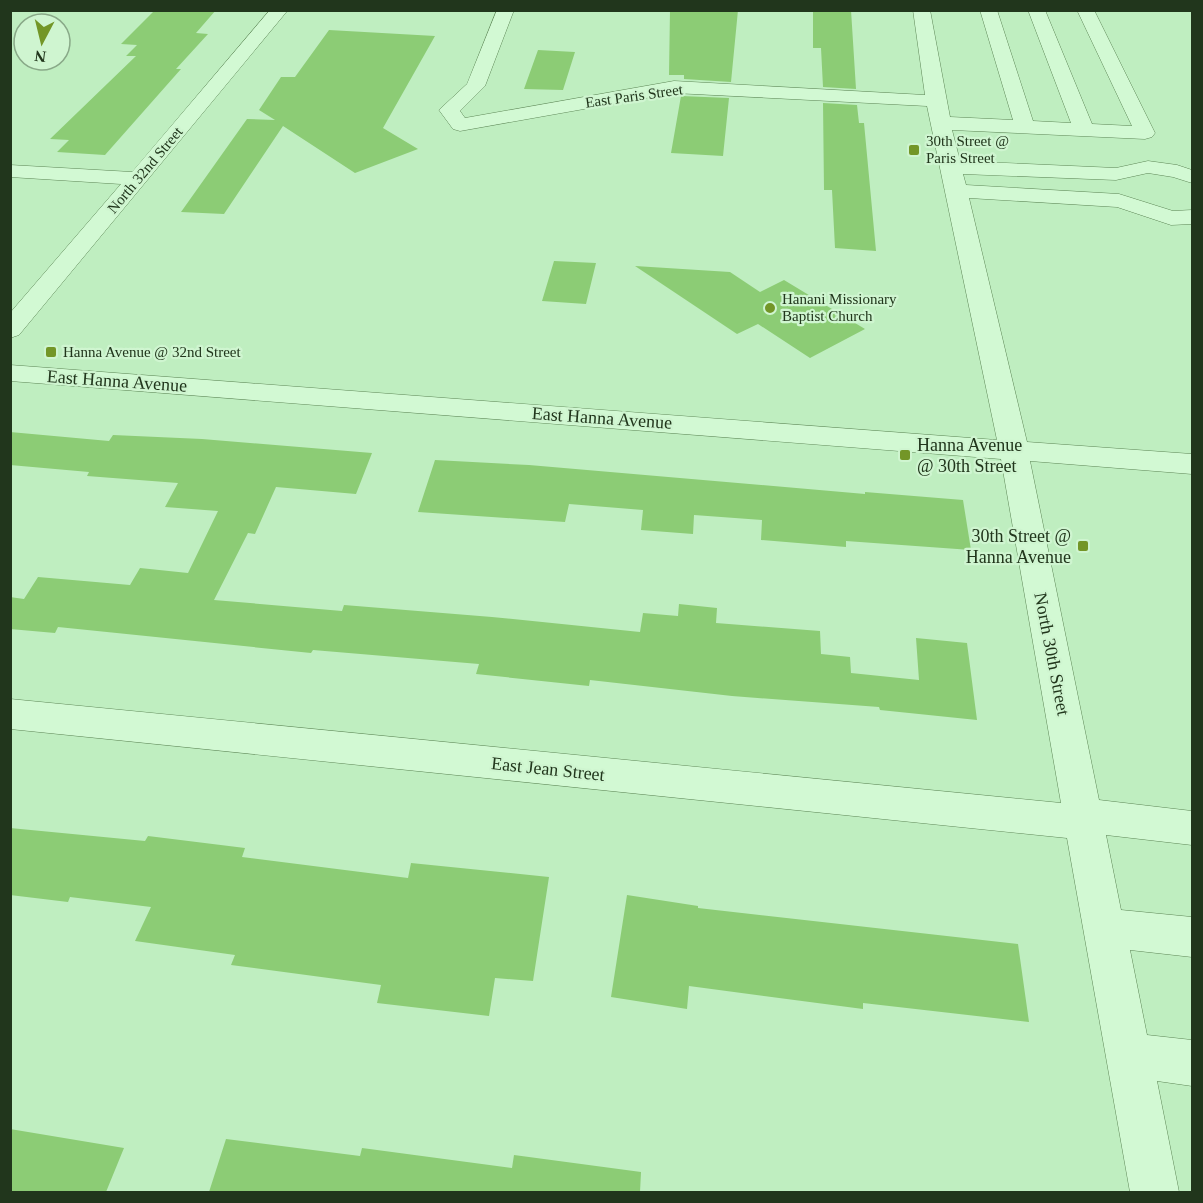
<svg xmlns="http://www.w3.org/2000/svg" width="1203" height="1203" viewBox="0 0 1203 1203" font-family="Georgia,serif">
<style>
.building{fill:#8ccc75}
.lines{fill:none;stroke-linecap:round;stroke-linejoin:round}
.minor-casing{stroke:#5e8757;stroke-width:1}
.minor{fill:#d2f9d3;fill-rule:evenodd}
.poi-dot{fill:#739627;stroke:#cff5d0;stroke-width:2}
.labels{text-anchor:middle;stroke-width:4.5;stroke-linejoin:round;paint-order:stroke}
.far-street-label{font-size:15px;fill:#21361c;stroke:#cff5d0}
.far-poi-label{font-size:15px;fill:#21361c;stroke:#cff5d0;text-anchor:start}
.street-label{font-size:18px;fill:#21361c;stroke:#cff5d0}
.poi-label{font-size:18px;fill:#21361c;stroke:#cff5d0;text-anchor:start}
</style>
<rect width="100%" height="100%" fill="#bfeec0"/>
<path class="building" d="M155,10H216L196,33L208,34L176,69H181L105,155L57,152L69,140L50,139L136,56H126L137,45L121,44Z
M670,10H738L731,82L684,79V75H669Z
M813,10H851L856,89L823,87L821,48H813Z
M329,30L435,36L383,128L418,149L355,173L283,126L224,214L181,212L247,119L275,120L259,110L281,77H295Z
M538,50L575,52L563,90L524,89Z
M681,96L729,98L723,156L671,153Z
M823,103L857,105L859,123H864L876,251L835,248L832,190H824Z
M554,261L596,263L586,304L542,301Z
M635,266L730,272L760,292L784,280L865,329L810,358L758,324L737,334Z
M10,432L109,441L113,435L202,439L372,453L356,494L276,487L255,534L248,533L214,600L342,611L344,605L492,617L640,632L643,613L678,616L679,604L717,608L716,623L820,631L821,654L850,657L851,673L919,680L916,638L967,643L977,720L880,710L879,707L732,696L590,680L589,686L476,674L479,664L313,650L311,653L58,627L55,633L10,629V597L24,599L38,577L130,585L140,568L188,573L218,511L165,507L178,483L87,476L89,472L10,465Z
M435,460L529,465L865,494V492L963,500L971,550L846,541V547L761,540L762,520L694,515L693,534L641,530L643,510L569,504L565,522L418,512Z
M10,828L145,841L148,836L245,848L242,857L408,878L411,863L549,877L533,981L495,978L489,1016L377,1003L381,985L231,965L235,955L135,941L151,907L70,897L68,902L10,895Z
M627,895L698,906V908L1018,944L1029,1022L863,1003V1009L689,986L687,1009L611,997Z
M10,1129L124,1148L106,1192H10Z
M226,1139L360,1156L362,1148L512,1168L514,1155L641,1172L640,1192H209Z"/>
<g class="lines">
<g class="minor-casing">
<path id="minor" d="M270,10H288L19,335L10,338V313L121,184L10,177V165L132,172Z
M497,10H514L485,86L460,111L465,118L674,81L925,95L913,10H930L950,117L1013,120L980,10H997L1033,121L1071,123L1028,10H1045L1092,124L1132,126L1077,10H1094L1155,133L1152,137L1145,139L952,130L960,161L1116,168L1148,161L1177,165L1192,170V183L1173,177L1148,173L1116,180L963,174L966,185L1119,194L1173,211L1192,210V224L1171,225L1117,207L969,198L1027,442L1192,454V474L1030,461L1099,800L1192,811V845L1106,835L1121,910L1192,917V957L1130,950L1147,1035L1192,1040V1086L1157,1081L1179,1192H1130L1067,838L10,729V699L1061,803L1001,459L10,381V365L997,440L927,106L674,93L460,131L453,129L439,110L467,84Z"/>
</g>
<use href="#minor" class="minor"/>
</g>
<g class="poi-dot">
<rect x="908" y="144" width="12" height="12" rx="3"/>
<circle cx="770" cy="308" r="6"/>
<rect x="45" y="346" width="12" height="12" rx="3"/>
<rect x="899" y="449" width="12" height="12" rx="3"/>
<rect x="1077" y="540" width="12" height="12" rx="3"/>
</g>
<g class="labels">
<g class="far-street-label">
<text transform="translate(634 96) rotate(-8)" y="5">East Paris Street</text>
<text transform="translate(145 170) rotate(-50)" y="5">North 32nd Street</text>
</g>
<g class="far-poi-label">
<text x="926" y="146">30th Street @<tspan x="926" dy="17">Paris Street</tspan></text>
<text x="782" y="304">Hanani Missionary<tspan x="782" dy="17">Baptist Church</tspan></text>
<text x="63" y="357">Hanna Avenue @ 32nd Street</text>
</g>
<g class="street-label">
<text transform="translate(117 381) rotate(4)" y="6">East Hanna Avenue</text>
<text transform="translate(602 418) rotate(4)" y="6">East Hanna Avenue</text>
<text transform="translate(1052 654) rotate(79)" y="6">North 30th Street</text>
<text transform="translate(548 769) rotate(6)" y="6">East Jean Street</text>
</g>
<g class="poi-label">
<text x="917" y="451">Hanna Avenue<tspan x="917" dy="21">@ 30th Street</tspan></text>
<text x="1071" y="542" text-anchor="end">30th Street @<tspan x="1071" dy="21">Hanna Avenue</tspan></text>
</g>
</g>
<rect width="1203" height="1203" fill="none" stroke="#21361c" stroke-width="24"/>
<g transform="translate(42 42) rotate(187)"><circle r="28" fill="#cff5d0" stroke="#89a988" stroke-width="1.5"/>
<path d="M0-4.5L10 22L0 15L-10 22Z" fill="#739627"/>
<text y="-9" font-size="16" font-weight="bold" text-anchor="middle" fill="#21361c">N</text>
</g>
</svg>
